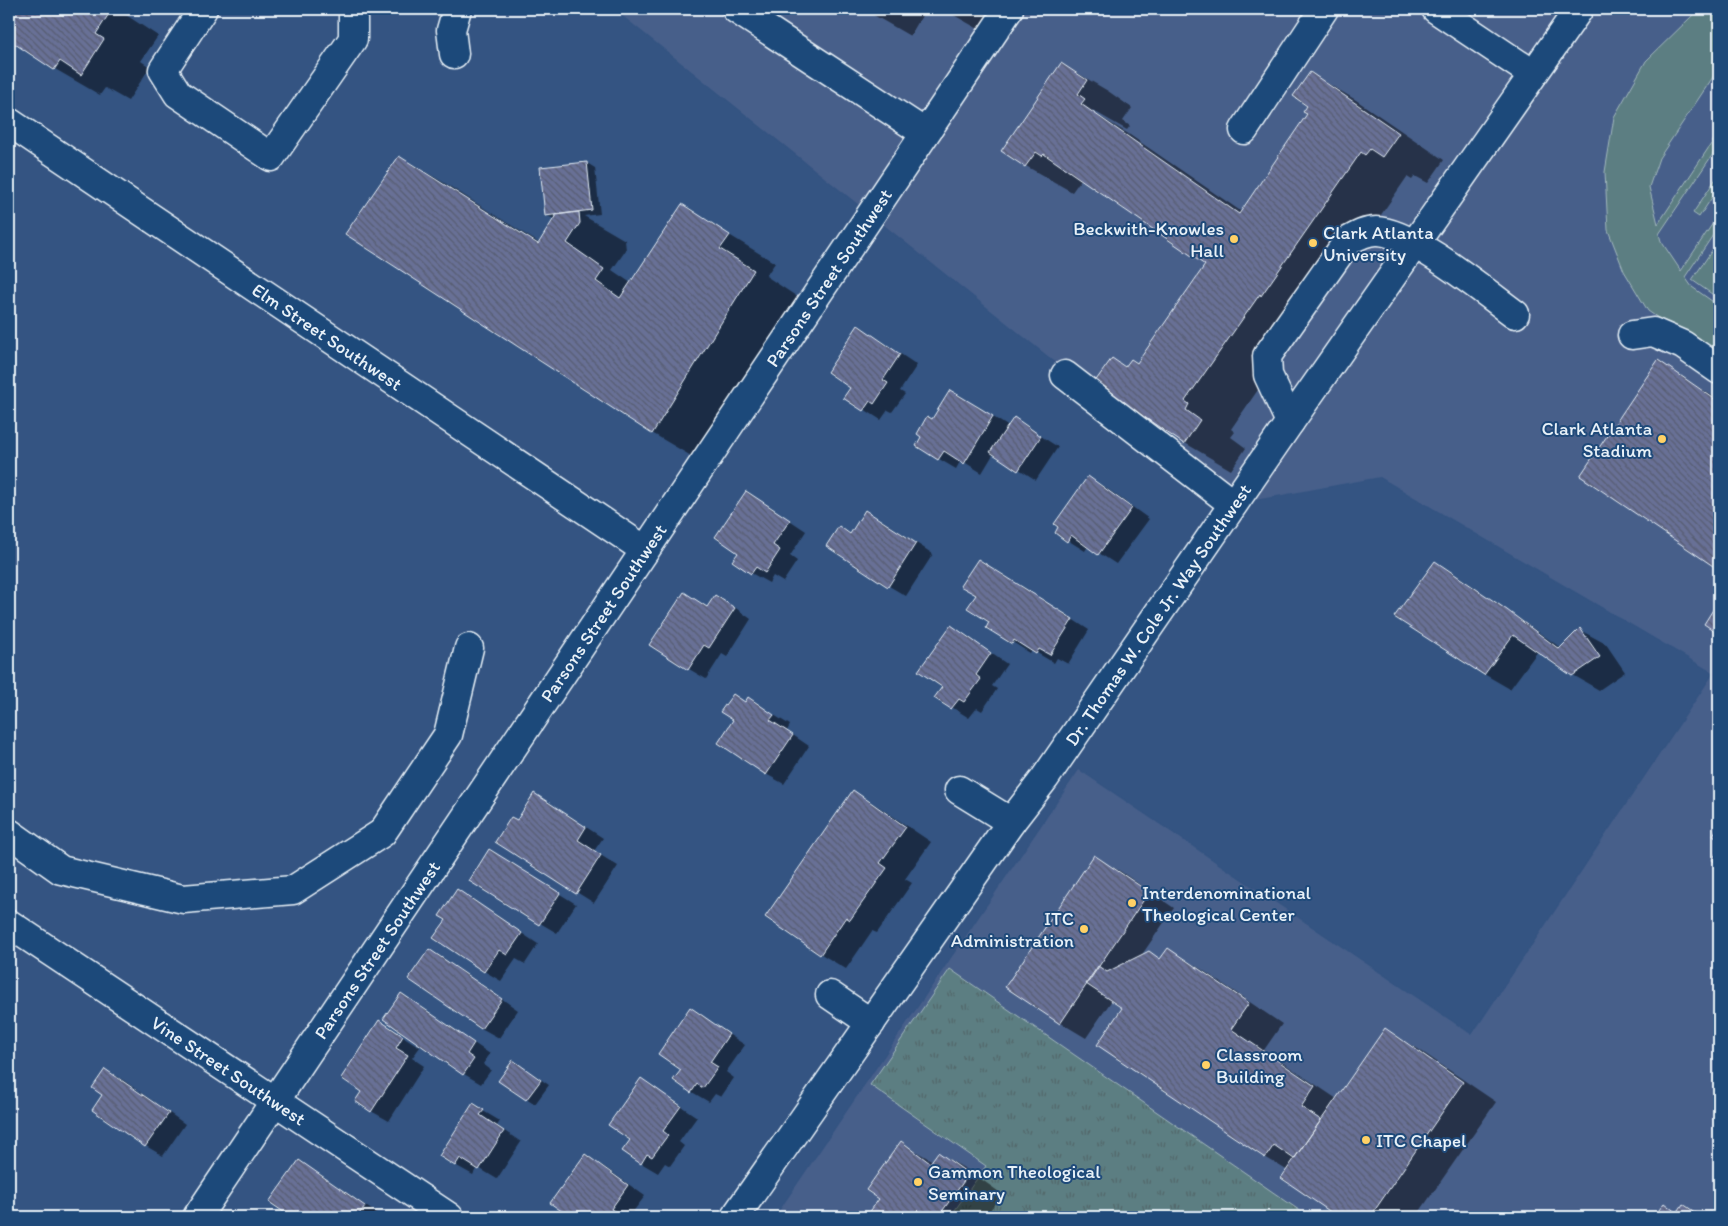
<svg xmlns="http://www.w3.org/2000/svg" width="1728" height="1226" viewBox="0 0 1728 1226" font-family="Itim,sans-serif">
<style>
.built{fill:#475f8a}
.grass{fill:url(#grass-tufts);stroke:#a2b8bd}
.pitch{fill:#5c7e82;stroke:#a2b8bd}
.shadow{fill:#0007}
.building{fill:url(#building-back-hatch);stroke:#e8f1f8}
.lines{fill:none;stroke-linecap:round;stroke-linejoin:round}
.minor-casing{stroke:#e8f1f8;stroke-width:31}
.minor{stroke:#1f4a7a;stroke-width:28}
.poi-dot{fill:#ffd166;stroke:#1f4a7a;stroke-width:2}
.labels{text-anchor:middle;stroke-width:4;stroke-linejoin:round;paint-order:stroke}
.poi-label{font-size:19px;fill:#e8f1f8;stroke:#1f4a7a;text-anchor:start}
.street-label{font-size:19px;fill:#e8f1f8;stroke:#1f4a7a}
</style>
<defs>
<pattern id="grass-tufts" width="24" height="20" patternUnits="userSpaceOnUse" patternTransform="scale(1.25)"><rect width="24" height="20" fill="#5c7e82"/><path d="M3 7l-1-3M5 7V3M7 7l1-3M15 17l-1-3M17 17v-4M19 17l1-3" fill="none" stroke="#526669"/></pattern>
<pattern id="building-back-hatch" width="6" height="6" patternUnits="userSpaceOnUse" patternTransform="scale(1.25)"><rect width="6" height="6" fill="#687096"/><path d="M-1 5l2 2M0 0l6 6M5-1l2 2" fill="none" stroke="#575c70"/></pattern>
</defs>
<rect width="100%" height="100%" fill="#345482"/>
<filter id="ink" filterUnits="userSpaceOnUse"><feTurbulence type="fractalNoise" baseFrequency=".02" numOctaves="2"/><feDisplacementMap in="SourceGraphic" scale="10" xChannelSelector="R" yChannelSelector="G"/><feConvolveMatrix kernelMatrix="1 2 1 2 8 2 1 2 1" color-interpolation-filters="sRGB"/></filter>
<g filter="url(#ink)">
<path class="built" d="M614,9H1719V1217H775L1079,770L1472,1035L1714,673L1380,477L1233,504Z"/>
<path class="grass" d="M950,969L1309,1217H950L986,1166L870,1085Z"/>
<path class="pitch" d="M1705,9H1719V68L1659,158L1649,187L1658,224L1719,132V145L1659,234L1661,241L1681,271L1719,214V226L1685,277L1692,287L1719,306V360L1648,311L1624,271L1608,230L1605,172L1614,117L1646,61L1695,13Z
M1719,174V187L1699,217L1693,213Z
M1719,240V299L1692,280Z"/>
<path class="shadow" d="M9,9H117L158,36L141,61L150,67L128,101L105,88L100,95L55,69L9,38Z
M863,9H926L910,36Z
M943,9H997L982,31Z
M1062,64L1108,91L1132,108L1123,121L1130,126L1127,130L1092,110V112L1127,133L1242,212L1309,114L1310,73L1356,100L1444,160L1428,183L1415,176L1412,180L1407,177L1308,321L1306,320L1231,429L1235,432L1231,437L1246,448L1231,470L1185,443L1096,382L1112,359L1126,368L1138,364L1207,264L1082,178L1072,192L1026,166L1003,150Z
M400,157L446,184L539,243L554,219L546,215L587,163L595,168L600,214L584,216L625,240L626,250L612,270L631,283L682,206L775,263L766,276L799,298L698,460L652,433Z
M875,337L917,365L900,391L905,394L892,412L888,410L881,420L845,397L852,387Z
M1658,362L1719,400V569L1581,476Z
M968,401L1009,427L1014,419L1058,447L1036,480L994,453L982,473L961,460L956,469L917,446L932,420Z
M1089,478L1106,488L1149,519L1116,564L1088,546L1085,551L1056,533Z
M764,503L806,531L790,556L797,561L783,582L773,576L769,583L751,573Z
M883,521L933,554L906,596L889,586L851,534Z
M1435,563L1461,578L1561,648L1580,630L1606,644L1625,672L1599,690L1573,675L1538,651L1510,689L1484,674Z
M996,570L1089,630L1068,664L1057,658L1054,663L1032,650L1030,653L988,627L991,621Z
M733,606L751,619L727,657L722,654L706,679L689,669L708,608Z
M951,626L1007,664L992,686L997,689L982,711L977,708L969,718L936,697L943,686Z
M748,699L790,725L787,731L809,746L784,784L766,774Z
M853,792L879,807L931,842L905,879L912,883L877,933L872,931L846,969L821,954Z
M552,805L603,838L594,851L618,866L594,903L497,842L517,822Z
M1094,857L1120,871L1174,908L1141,956L1161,960L1168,950L1201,969L1282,1024L1264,1050L1337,1099L1385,1030L1418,1049L1496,1102L1416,1217H1340L1283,1178L1288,1171L1265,1157L1123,1007L1112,1000L1086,1038L1061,1023Z
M507,861L576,904L557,933L540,923Z
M457,890L538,944L525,964L516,959L501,981L484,971L447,920Z
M430,951L447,961L518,1010L499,1038L481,1028Z
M401,995L418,1005L490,1054L483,1064L491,1070L481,1084L464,1074Z
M690,1009L745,1045L726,1072L734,1078L721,1097L715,1094L709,1102L692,1092L682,1070Z
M396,1032L420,1047L412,1058L424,1066L389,1121L371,1111Z
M521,1066L549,1085L535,1104L500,1080Z
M106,1070L123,1080L185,1124L163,1156L146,1146L94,1110L104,1095Z
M641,1079L697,1117L679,1142L684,1146L670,1166L665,1163L658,1173L641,1163L631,1140Z
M473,1105L500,1121L497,1126L521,1142L497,1179L477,1167L473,1175L455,1165Z
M901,1143L933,1161L938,1153L971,1172L1002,1194L985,1217H867L881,1198Z
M585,1156L603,1166L645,1196L629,1217H572L552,1203Z
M316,1172L382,1217H293L271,1202Z
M1664,1205L1679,1214L1684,1206L1704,1217H1656Z"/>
<path class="building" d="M9,9H112L96,34L104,39L81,75L60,61L54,70L9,40Z
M1061,63L1087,80L1078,94L1085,99L1081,104L1239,214L1307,114L1303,112L1307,106L1293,96L1310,72L1399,133L1382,157L1370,149L1365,155L1361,152L1261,296L1260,294L1185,401L1189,404L1186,410L1200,420L1184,444L1094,383L1112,358L1125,367L1131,359L1137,363L1205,265L1044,154L1042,156L1036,152L1025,167L1001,151Z
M399,156L538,244L556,215L579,212L580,223L567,243L604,269L596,281L620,298L682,204L730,235L720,249L754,270L652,434L345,234Z
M587,162L592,210L545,216L540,167Z
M858,325L900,354L883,380L888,383L874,404L870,401L863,411L843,398L850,388L827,372Z
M1658,360L1719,402V570L1580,476Z
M950,390L993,416L964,464L944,451L938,460L916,446L921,437L917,434L927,416L932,419Z
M1014,417L1041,436L1018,471L990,452Z
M1088,476L1132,508L1098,555L1071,535L1067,542L1055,533L1058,527L1054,524Z
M746,491L790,520L773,545L780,550L765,573L756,567L751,574L732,561L738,553L715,537Z
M865,510L916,543L888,587L826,546L839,526L850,534Z
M978,559L1073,619L1050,655L1039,649L1036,654L1014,640L1012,644L986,628L989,622L967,608L976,595L960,586Z
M1435,561L1507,610L1559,649L1580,628L1600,657L1572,676L1513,635L1484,675L1394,617Z
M684,592L707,607L715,595L735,608L709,648L704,645L688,670L649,645Z
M1719,600V634L1704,624Z
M951,625L991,653L976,675L981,679L964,702L959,699L951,709L934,698L942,687L918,671Z
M733,694L745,702L748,697L774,715L770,720L793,735L766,775L718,743L733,720L720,712Z
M853,790L906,827L880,863L887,868L850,920L846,917L820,955L765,917Z
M534,793L586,827L578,840L601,855L576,894L495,842L511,817L517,820Z
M1719,825V839L1713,835Z
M489,849L560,893L539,925L469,881Z
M1719,849V865L1712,860Z
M1094,855L1149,892L1060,1024L1005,987Z
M457,889L522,933L507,955L499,950L484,972L433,938L446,920L439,916Z
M1168,948L1249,1003L1231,1029L1315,1086L1301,1107L1321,1120L1294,1159L1274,1145L1265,1158L1097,1045L1122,1008L1086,984L1098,966L1107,972L1149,951L1160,959Z
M429,949L502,999L481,1029L408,979Z
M401,993L474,1043L467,1054L474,1059L463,1075L383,1019Z
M690,1007L729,1034L710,1062L718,1067L703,1088L697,1084L691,1093L673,1080L681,1070L658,1054Z
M379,1020L403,1036L396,1048L408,1055L371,1112L355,1101L361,1092L341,1078Z
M1385,1028L1463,1082L1370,1217H1338L1281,1178Z
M513,1060L541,1080L526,1100L498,1081Z
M105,1069L169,1113L145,1147L92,1110L102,1095L92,1088Z
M641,1078L681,1106L663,1131L668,1135L652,1157L647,1154L641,1164L622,1151L630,1140L608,1125Z
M473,1103L484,1110L480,1115L504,1131L479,1170L460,1158L455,1166L439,1156Z
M901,1141L930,1163L938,1152L969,1174L938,1217H866L879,1199L866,1190Z
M585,1154L628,1185L611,1209L616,1212L612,1217H570L550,1203Z
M299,1160L365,1206L357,1217H291L269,1202Z
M1664,1203L1677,1213L1683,1204L1702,1217H1654Z
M1643,1212L1652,1217H1632L1635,1213L1640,1217Z"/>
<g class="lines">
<g class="minor-casing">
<g id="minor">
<path d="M203,9L163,70L178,94L271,157L353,39V9"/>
<path d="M736,9L925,133"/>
<path d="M1436,9L1533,74"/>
<path d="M454,54L451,30L457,9"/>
<path id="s1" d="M9,122L645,550"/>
<path d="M1244,130L1324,9"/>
<path d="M1632,335L1653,332L1683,345L1719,370"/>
<path d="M1065,375L1233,504"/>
<path d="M1290,422L1268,375L1267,356L1348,241C1357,236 1365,231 1376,231C1411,231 1485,292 1515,314"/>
<path d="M959,790L1011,822"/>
<path d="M9,833L61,870L183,899L293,890L382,833L448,735L469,648"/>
<path id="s2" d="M9,924L449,1217"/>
<path d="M830,995L871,1023"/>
<path id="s3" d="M197,1217L1009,9"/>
<path id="s4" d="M735,1217L1011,822L1045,778L1290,422L1579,9"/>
</g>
</g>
<use href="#minor" class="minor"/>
</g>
</g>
<g class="poi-dot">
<circle cx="1234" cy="239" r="5"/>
<circle cx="1313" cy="243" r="5"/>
<circle cx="1662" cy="439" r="5"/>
<circle cx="1132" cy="903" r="5"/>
<circle cx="1084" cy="929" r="5"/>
<circle cx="1206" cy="1065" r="5"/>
<circle cx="1366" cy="1140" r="5"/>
<circle cx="918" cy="1182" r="5"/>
</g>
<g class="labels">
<g class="poi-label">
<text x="1224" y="235" text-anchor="end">Beckwith-Knowles<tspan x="1224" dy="22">Hall</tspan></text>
<text x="1323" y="239">Clark Atlanta<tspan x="1323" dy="22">University</tspan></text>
<text x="1652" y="435" text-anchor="end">Clark Atlanta<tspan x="1652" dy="22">Stadium</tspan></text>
<text x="1142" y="899">Interdenominational<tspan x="1142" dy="22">Theological Center</tspan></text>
<text x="1074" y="925" text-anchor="end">ITC<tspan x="1074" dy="22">Administration</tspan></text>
<text x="1216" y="1061">Classroom<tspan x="1216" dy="22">Building</tspan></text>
<text x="1376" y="1147">ITC Chapel</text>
<text x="928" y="1178">Gammon Theological<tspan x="928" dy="22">Seminary</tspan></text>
</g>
<g class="street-label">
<text dy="7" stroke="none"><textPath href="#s3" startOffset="1132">Parsons Street Southwest</textPath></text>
<text dy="7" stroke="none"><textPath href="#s1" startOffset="384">Elm Street Southwest</textPath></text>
<text dy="7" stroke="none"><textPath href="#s3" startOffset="728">Parsons Street Southwest</textPath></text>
<text dy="7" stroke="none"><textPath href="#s4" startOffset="736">Dr. Thomas W. Cole Jr. Way Southwest</textPath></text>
<text dy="7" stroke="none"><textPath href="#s3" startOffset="322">Parsons Street Southwest</textPath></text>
<text dy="7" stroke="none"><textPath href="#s2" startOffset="264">Vine Street Southwest</textPath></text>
</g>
</g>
<rect width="1728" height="1226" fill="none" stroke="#1f4a7a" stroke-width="30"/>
<rect x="15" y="15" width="1698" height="1196" fill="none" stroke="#e8f1f8" stroke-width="2" filter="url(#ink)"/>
</svg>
